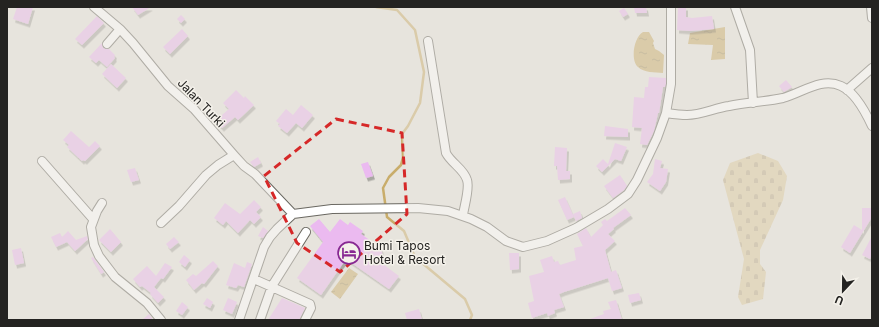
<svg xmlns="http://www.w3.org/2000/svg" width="879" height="327" viewBox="0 0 879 327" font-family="Inter,sans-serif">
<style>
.cemetery{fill:url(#cemetery-stones)}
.water{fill:url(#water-ripples)}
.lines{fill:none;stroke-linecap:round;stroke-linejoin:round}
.stream{stroke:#c9ad6b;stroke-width:2.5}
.building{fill:#ebbaf0;filter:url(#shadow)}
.minor-casing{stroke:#6a6861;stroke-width:10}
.minor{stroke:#fff;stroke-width:8}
.marked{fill:none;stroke:#d62828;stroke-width:3;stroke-dasharray:8 5;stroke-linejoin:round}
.labels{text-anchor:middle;stroke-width:3;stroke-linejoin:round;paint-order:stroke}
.street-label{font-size:12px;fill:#242321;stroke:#f4f1ea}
.poi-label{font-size:12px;fill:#242321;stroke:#f4f1ea;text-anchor:start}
</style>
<defs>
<pattern id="cemetery-stones" width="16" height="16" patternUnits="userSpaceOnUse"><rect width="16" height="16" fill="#dbc99e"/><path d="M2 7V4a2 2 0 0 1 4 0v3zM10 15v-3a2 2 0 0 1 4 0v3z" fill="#bcac88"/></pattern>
<pattern id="water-ripples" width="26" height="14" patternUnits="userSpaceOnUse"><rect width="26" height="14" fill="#c9ad6b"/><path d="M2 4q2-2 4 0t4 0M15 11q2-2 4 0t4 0" fill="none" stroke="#a38c58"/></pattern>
<filter id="shadow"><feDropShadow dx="2" dy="3.5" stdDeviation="0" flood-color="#0004"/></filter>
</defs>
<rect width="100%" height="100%" fill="#e7e4dd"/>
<path class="cemetery" d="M758,153L778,161L787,176L783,200L760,250V264L766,272L763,299L742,305L738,297L744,259L723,180L730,163Z"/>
<path class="water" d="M725,27V59L711,60L713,45L688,44L690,33Z
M643,32H649L654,41L653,43L655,49L659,51L664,55L663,73C655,72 644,73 638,67C630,60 634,37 643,32Z
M349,268L358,274L340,299L331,292Z"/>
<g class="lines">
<path class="stream" d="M376,7L397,10L415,30L424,72L420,103L408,126L402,134L403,157L401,165L389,177L383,188L387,217L404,231L415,257L465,299L472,315L470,320"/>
</g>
<path class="building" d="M17,7H33L28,24L13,19Z
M132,7H151L138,15Z
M634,7H646L647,13H635Z
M678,7H686V17L692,18L712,16L714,29L690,31L677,30Z
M624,8L628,14L623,17L619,11Z
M181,15L185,19L181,23L177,19Z
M97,16L104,23L82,45L75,39Z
M182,29L188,36L170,54L163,47Z
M102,43L103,48L109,49L115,55L114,57L115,58L107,67L99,60L96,63L89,57Z
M111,64L126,78L117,88L102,74Z
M649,77L666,78V84L665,87H663L659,113H658L654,131L647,145L640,144L642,128L632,127L634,97L644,98L645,87H648Z
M786,80L792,87L784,92L779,86Z
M236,90L244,98L245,96L254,105L238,120L235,117L222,128L215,121L229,109L223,103Z
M301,105L313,115L302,128L296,123L287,133L278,126L280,124L276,121L286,109L293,115Z
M605,126L628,129V137L604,136Z
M71,131L89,147L95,141L100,146L85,161L83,160L82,161L67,147L69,145L63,140Z
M615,143L627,147L621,161L615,159L602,172L596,166L603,159L608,164Z
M555,147L567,148L566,171H570V179L558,180L557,166H554Z
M258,157L261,163L254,167L250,162Z
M655,159L662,161L660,168L668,169L666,182L660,191L647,182L653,174Z
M368,162L373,176L366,178L361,164Z
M135,168L139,180L131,182L127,170Z
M620,175L627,186L624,190L613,198L604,186Z
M565,197L574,217L567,220L558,200Z
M254,200L261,207L256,212L261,217L254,224L250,220L238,233L226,221L223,225L214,218L225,203L240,214Z
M625,208L631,215L613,228L614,229L608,234L615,241L605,250L611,272L616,270L622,288L612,291L608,278L564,292L559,294L564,307L554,310L555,313L548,316L547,313L532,318L528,303L534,301L529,276L544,272L540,260L552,256L554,262L558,261L560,265L576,260L574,248L583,246L577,234L586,228L591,237L603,225L601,222L605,219L607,221Z
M862,208H872V217L850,253L841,247L854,225L862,230Z
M580,211L582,218L576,221L573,214Z
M319,219L330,232L340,219L348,225L350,222L363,231L361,234L381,248L383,257L380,262L399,276L389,289L346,259L321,295L297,278L323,242L310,226Z
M263,227L268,231L263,238L258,236Z
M110,229L121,242L111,252L99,240Z
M68,231L76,240L87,236L88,239L75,251L67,242L56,247L51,237L60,233L62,237Z
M872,236V254L870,259L862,255Z
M174,237L179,242L170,249L166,244Z
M21,248L24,263L15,265L12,250Z
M509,253H519V269L510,270Z
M184,255L190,260L185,267L179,262Z
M93,257L104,272L101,274L91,258Z
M213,261L218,266L204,284L202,283L194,290L186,280L193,274L196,276Z
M247,262L252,264L244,287L238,285L236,288L226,285L234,263L245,268Z
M165,263L172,267L163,279L161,278L154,287L164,297L158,303L150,294L151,293L142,286L140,287L133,279L147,266L156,276Z
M639,293L641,300L630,303L628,295Z
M207,298L213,302L210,308L203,304Z
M228,298L237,302L232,314L223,310Z
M282,298L305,308L299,320H268Z
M616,300L622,320H591L590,319L604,314L603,311L611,309L608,302Z
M182,302L188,307L182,315L176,311Z
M419,309L422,320H407L405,313Z
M149,314L153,320H142Z"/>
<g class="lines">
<g class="minor-casing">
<path id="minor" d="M94,7L120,29L133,43L168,86L194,109L234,155L244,166L255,174L293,214
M735,7L750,50L753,103
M871,7L872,18
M428,41L446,153C451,163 464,169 467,180C470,188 464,207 463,215
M107,44L120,29
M847,90L872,68
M666,113C673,114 680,115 687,115C701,115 715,108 729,106C747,102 765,102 783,98C802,93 821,77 841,86C855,92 866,113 872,126
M42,161L93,219
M102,203L97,211L91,227L94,245L99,256L115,277L147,303L161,320
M161,223L179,206L206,175L218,165L234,155
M254,279L310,304L311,308L305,320
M239,320L264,247L270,237L277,229L293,214L332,209L418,208L448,211L471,219L487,227L506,241L523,247L547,241L576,228L608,209L628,194L637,180L657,138L666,113L671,84V7
M260,320L272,286L306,232"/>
</g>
<use href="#minor" class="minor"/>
</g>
<path d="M0 0H879V327H0ZM336,119L402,133L407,214L340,272L297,243L264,176Z" fill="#e7e4dd" fill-opacity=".55" fill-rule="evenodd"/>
<path class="marked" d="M336,119L402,133L407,214L340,272L297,243L264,176Z"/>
<defs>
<g id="hotel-ring" transform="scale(1.15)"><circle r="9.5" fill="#f4f1ea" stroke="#872892" stroke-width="1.5"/><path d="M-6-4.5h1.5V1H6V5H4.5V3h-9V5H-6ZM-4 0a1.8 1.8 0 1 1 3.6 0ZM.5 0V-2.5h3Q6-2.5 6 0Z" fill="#872892"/></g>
</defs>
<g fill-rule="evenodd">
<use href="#hotel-ring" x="349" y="253"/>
</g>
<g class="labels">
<g class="street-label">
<text transform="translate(201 103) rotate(46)" y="4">Jalan Turki</text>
</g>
<g class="poi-label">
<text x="364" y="250">Bumi Tapos<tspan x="364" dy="14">Hotel &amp; Resort</tspan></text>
</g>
</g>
<rect width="879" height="327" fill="none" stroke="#242321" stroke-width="16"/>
<g transform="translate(843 291) rotate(202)" stroke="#f4f1ea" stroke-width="3" paint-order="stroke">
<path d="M0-3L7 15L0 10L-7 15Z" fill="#242321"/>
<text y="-6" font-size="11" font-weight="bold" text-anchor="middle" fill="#242321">U</text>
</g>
</svg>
